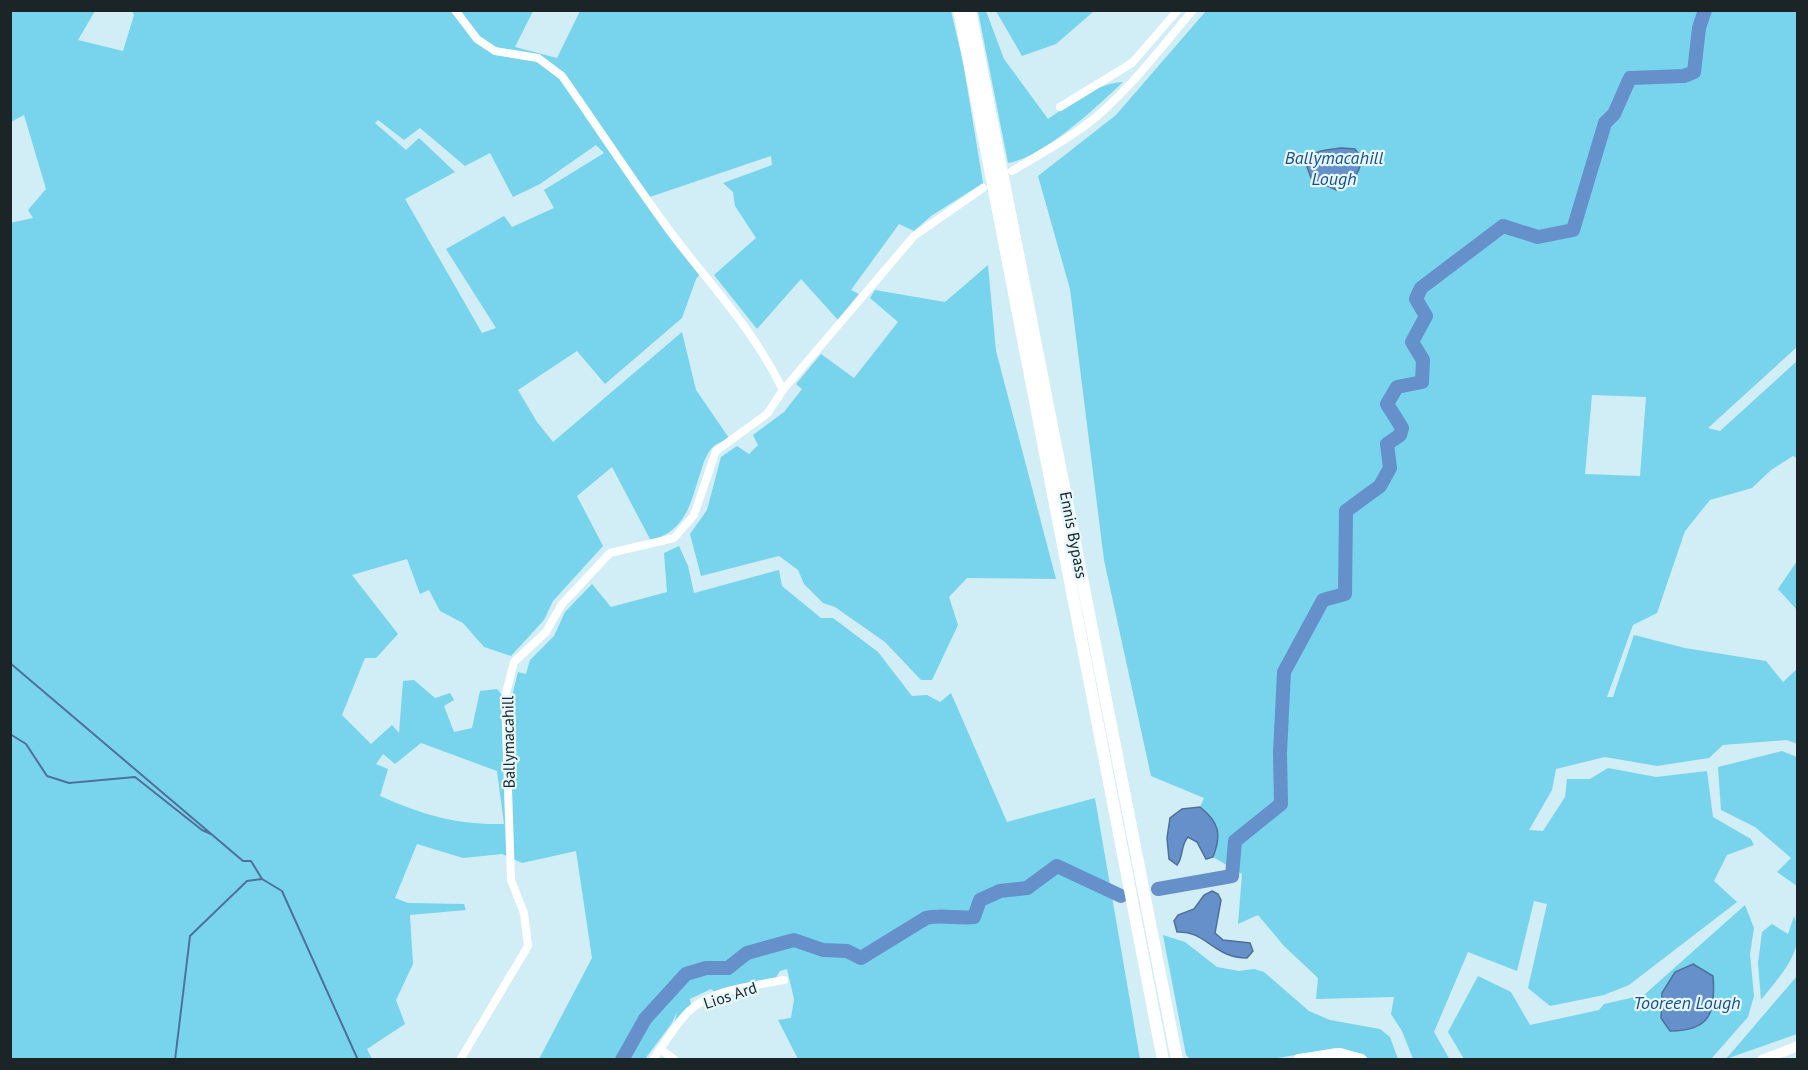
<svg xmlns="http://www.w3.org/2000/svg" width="1808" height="1070" viewBox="0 0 1808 1070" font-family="'PT Sans',sans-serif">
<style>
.green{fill:#77d4ec;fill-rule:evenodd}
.water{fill:#6590c9;stroke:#4f7099;stroke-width:1.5}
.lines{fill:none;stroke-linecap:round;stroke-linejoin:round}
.stream{stroke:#4f7099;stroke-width:2}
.river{stroke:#6590c9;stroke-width:14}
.minor{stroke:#fff;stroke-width:8}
.major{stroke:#fff;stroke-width:10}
.highway{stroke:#fff;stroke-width:12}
.labels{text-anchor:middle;stroke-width:4.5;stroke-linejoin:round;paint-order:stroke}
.street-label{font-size:16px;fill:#1b2528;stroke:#e7f8fc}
.water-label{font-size:18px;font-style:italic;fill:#164f95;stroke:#e7f8fc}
</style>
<rect width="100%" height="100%" fill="#d1edf5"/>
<path class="green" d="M11,11H95L78,40L123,51L134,15L132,11H533L515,47L557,58L580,11H951L963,62L983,183L931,216L914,231L899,224L851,290L859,294L838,320L801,279L757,329L714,275L756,238L735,206L733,192L723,183L772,165L771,156L644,199L700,274L696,279L682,318L605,384L577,351L518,390L537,422L553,442L682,332L696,390L729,438C724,441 717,443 713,447C707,453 704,461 702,468C690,502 689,528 651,541L612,467L577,496L603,546L553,601L544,620L511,656L484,647L463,623L440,611L429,590L420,594L407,559L352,575L398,634L376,658H365L342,715L371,744L392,725L399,733L403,681L414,680L435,698L450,693L454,700L444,706L454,732L472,728L480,691L497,689L510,704L518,672L526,674L530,660L554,636L565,612L592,584L611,607L667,592L664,553L679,546L688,566L694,593L779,570L782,586L821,618H833L878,652L912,696L927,695L940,702L951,693L1007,822L1095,798L1140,1059H798L778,1020L791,1018L794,999L787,969L780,971L775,979L716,993L711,989L690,999L691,1005L675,1021L677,1012L672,1023L645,1059H539L592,958L576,851L522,863L502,854L463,858L417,844L395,898L408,903L464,904L466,910L410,915L413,964L396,1000L405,1024L367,1049L372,1059H11L10,223L33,218L28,210L46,189L24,115L11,122ZM378,120L404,140L420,128L465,166L490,153L513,197L540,184L596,145L604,153L544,190L554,208L512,227L504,216L446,249L496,328L482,333L405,199L455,172L419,138L406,150L375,123ZM421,743L497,771L504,824C456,825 423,815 380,796L388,769L376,764L383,754L395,764Z
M978,11H986L1004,59L1048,119C1072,103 1094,84 1123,82C1098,106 1042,158 1008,163Z
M996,11V10L1094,11L1056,44L1022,56Z
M1206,11H1797V347L1708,428L1720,431L1797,361V458L1793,456L1771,470L1752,488L1710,500L1685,531L1657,613L1633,625L1607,697H1613L1634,635L1685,648L1766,661L1783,682L1797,669V744L1787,740L1723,745L1709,758L1657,766L1605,757L1556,769L1552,790L1529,830L1543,831L1565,797L1567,779H1590L1608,768L1656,777L1707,771L1713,817L1751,839L1754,845L1727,855L1714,881L1737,902L1629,985L1604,995L1550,1006L1528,988L1547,904L1534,901L1517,971L1468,952L1434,1032L1450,1060L1413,1059L1402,1031L1391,1014L1394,997L1316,999L1318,978L1284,946L1258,915L1238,924L1242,874L1213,857C1221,836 1217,821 1200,807L1204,798L1151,776L1104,560L1070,289L1038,176L1116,115ZM1592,395L1646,397L1640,476L1585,474Z
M988,265L996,351L1056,579L967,578L949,597L958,625L932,680H921L885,642L835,607L823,603L804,584L798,570L779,556L701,576L690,534L707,510L721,457L737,446L749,454L758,445L753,435L784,412L802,389L796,384L821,354L854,378L898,322L870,298L875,290L945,302Z
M1797,561V610L1778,589Z
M1782,751L1797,757V886L1777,872L1791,858L1755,827L1721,810L1718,767Z
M1745,905L1754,928L1750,954L1754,996L1748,1017L1711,1059H1464L1448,1032L1478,976L1511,992L1530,1025L1599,1010L1604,1004L1644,995Z
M1794,916C1808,949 1780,975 1761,1000L1758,963L1762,932L1772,924L1788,934Z
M1163,935L1185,942L1217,967L1239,971L1254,969L1264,972L1309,1011L1330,1020L1380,1029L1390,1037L1398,1059H1369L1363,1054L1335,1048L1272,1059H1190L1186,1055Z
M1797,976V1034L1726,1059Z"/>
<path class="water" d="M1342,148L1355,149L1362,159C1358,177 1352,183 1336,190L1311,178L1306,164C1313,149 1326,150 1342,148Z
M1200,807C1219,822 1222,834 1213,857L1206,859L1197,842L1188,837C1180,846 1184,856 1177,865L1169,859L1167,838L1170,818L1182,809Z
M1212,891L1218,894L1221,900L1215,933L1223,940L1250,943L1253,951L1247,958C1213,958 1206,930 1177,932L1174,921L1178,915L1194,909L1204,895Z
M1693,964L1713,976C1716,1013 1710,1031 1670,1031L1661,1018L1662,993L1675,972Z"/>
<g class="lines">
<path class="stream" d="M10,663L243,861H251L262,879L282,891L358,1060
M10,734L26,744L47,776L69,783L135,777L202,830L211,834
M175,1060L190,936L247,881L262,879"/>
<path class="river" d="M1158,889L1232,876L1235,841L1281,804L1280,753L1284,672L1323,600L1345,594L1346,511L1380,486L1390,468L1387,444L1400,435L1402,428L1387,404L1397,387L1422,382L1423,360L1412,342L1426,316L1416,299L1421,288L1503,226L1538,237L1573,230L1605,123L1614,114L1630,78L1684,76L1694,72L1699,28L1705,10
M622,1060L645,1019L686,974L706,968H728L747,953L794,940L823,950L847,951L861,958L926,918C941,914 958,919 974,917L980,900L1000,891L1027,888L1057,866L1121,896"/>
<path class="minor" d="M455,10L477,39L495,51L538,58L562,76C598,127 632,180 669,230C710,285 752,327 783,390
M1060,107L1132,63L1178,10
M1012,171C1043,152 1077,135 1104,110C1137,80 1164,44 1193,10
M460,1060L528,946L524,913L511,880L505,697L514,662L546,632L562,604L610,553L674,538L694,515L716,451L767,414L783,390L914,236L983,188
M653,1060L660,1049
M675,1060L660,1049C669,1037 677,1023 688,1012C711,989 753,986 784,980"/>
<path class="major" d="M1762,1060L1798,1046"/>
<path class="highway" d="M959,10L1163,1060
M970,10L1177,1060
M1299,1060L1340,1054L1361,1060"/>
</g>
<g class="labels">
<g class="street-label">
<text transform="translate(1074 535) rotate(79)" y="6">Ennis Bypass</text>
<text transform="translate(508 742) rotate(-91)" y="6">Ballymacahill</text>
<text transform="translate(730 995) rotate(-18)" y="6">Lios Ard</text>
</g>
<g class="water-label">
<text x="1334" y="164">Ballymacahill<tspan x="1334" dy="21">Lough</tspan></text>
<text x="1687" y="1009">Tooreen Lough</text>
</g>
</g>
<rect width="1808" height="1070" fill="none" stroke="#1b2528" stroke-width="24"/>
</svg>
